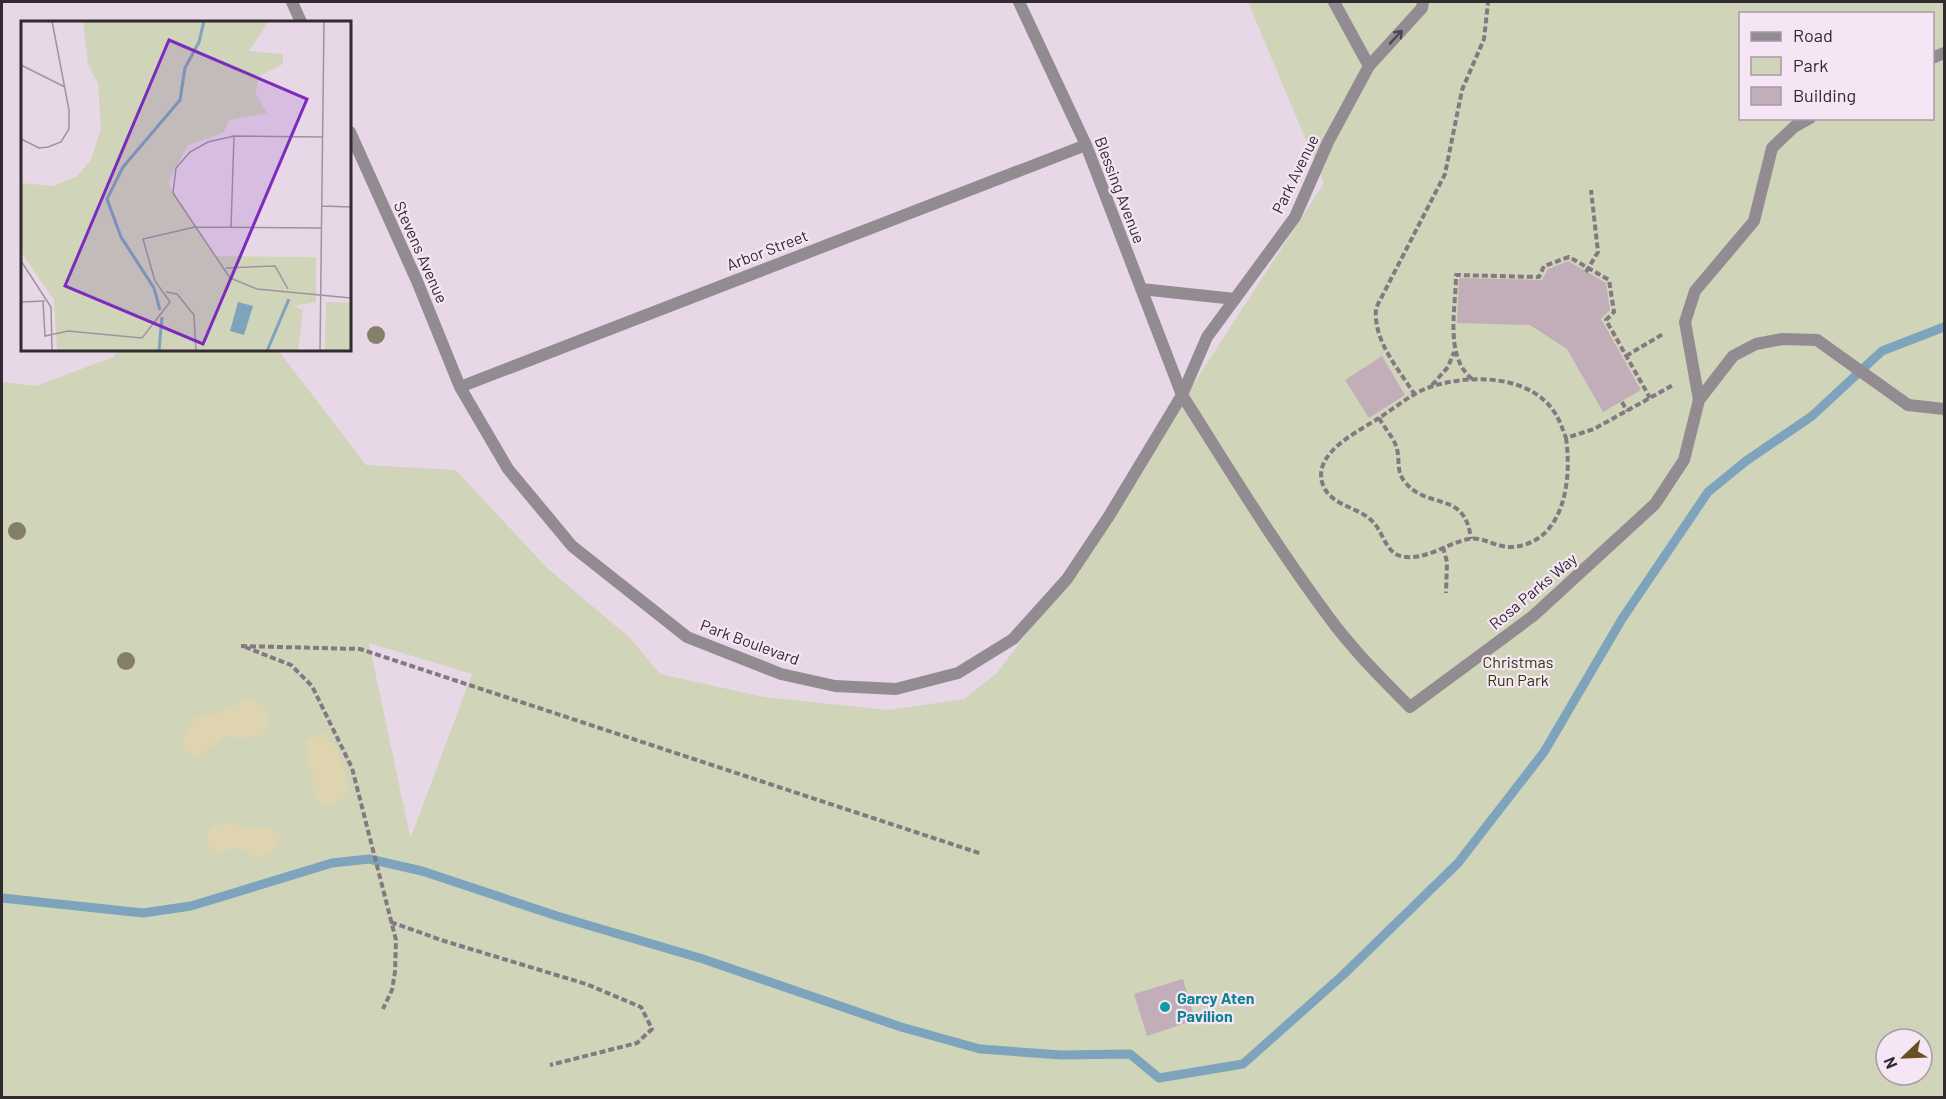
<svg xmlns="http://www.w3.org/2000/svg" width="1946" height="1099" viewBox="0 0 1946 1099" font-family="Barlow,sans-serif">
<style>
.green{fill:#d0d4b9;fill-rule:evenodd}
.sand{fill:#ded5b0}
.lines{fill:none;stroke-linecap:round;stroke-linejoin:round}
.stream{stroke:#7ea3bd;stroke-width:9}
.building{fill:#c2aeb8}
.path{stroke:#847983;stroke-width:4;stroke-dasharray:6 3;stroke-linecap:butt}
.service{stroke:#928c92;stroke-width:12}
.minor{stroke:#928c92;stroke-width:12}
.tree{fill:#847f6a}
.oneway{stroke:#4e484d}
.culture-dot{fill:#0f9aa8;stroke:#f6e5f4;stroke-width:2}
.labels{text-anchor:middle;stroke-width:4.5;stroke-linejoin:round;paint-order:stroke}
.street-label{font-size:16px;fill:#312b30;stroke:#f6e5f4}
.park-label{font-size:16px;fill:#323704;stroke:#f6e5f4}
.culture-label{font-size:16px;font-weight:bold;fill:#0d838f;stroke:#f6e5f4;text-anchor:start}
.inset-river{fill:none;stroke:#7ea3bd;stroke-width:3}
.inset-road{fill:none;stroke:#9f939e;stroke-width:1.5}
.view{fill:#7b2cbf;fill-opacity:0.15;stroke:#7b2cbf;stroke-width:3}
.inset-edge{fill:none;stroke:#312b30;stroke-width:3}
</style>
<rect width="100%" height="100%" fill="#e8d8e7"/>
<path class="green" d="M1248,2H1944V1097L2,1098V382L36,386L113,357L119,350H278L366,465L456,470L546,567L630,638L660,674L764,697L888,710L964,699L997,673L1067,579L1324,183ZM1740,14H1932V118H1740ZM369,643L472,674L411,837L410,836ZM1886,1039H1922V1075H1886Z"/>
<path class="sand" d="M250,697C264,702 271,717 266,732C254,741 237,737 223,737L202,755C190,757 184,752 182,741C197,707 197,720 225,710C234,707 241,701 250,697Z
M325,733C339,752 347,769 348,793L333,806L320,805C309,795 316,786 312,774C308,761 304,755 306,741L316,735Z
M230,822L246,827L273,828L279,834L280,841C273,851 266,860 253,856C248,854 246,850 241,849C232,847 225,852 217,852L208,845L206,834L213,826Z"/>
<g class="lines">
<path class="stream" d="M2,898L143,913L191,906L332,863L369,859L422,871L557,916L703,959L901,1027L980,1049L1061,1055L1130,1054L1159,1078L1243,1064L1343,975L1458,863L1544,752L1622,619L1708,492L1746,461L1812,416L1882,351L1944,327"/>
</g>
<path class="building" d="M1568,261L1606,283L1610,310L1601,319L1641,390L1603,412L1567,349L1530,325L1457,323L1459,278L1542,280L1548,269Z
M1382,356L1405,395L1369,418L1345,380Z
M1183,979L1195,1020L1147,1036L1134,994Z"/>
<g class="lines">
<path class="path" d="M1586,272L1598,252L1591,190
M1626,356L1663,334
M1472,379C1444,356 1456,308 1456,275L1539,277L1544,266L1569,257L1609,280L1614,312L1606,320L1650,398
M1432,385L1448,367L1454,352
M1415,395C1398,368 1373,341 1376,308L1445,174L1462,90L1484,39L1488,3
M1622,402L1627,411
M1379,418C1384,427 1393,437 1396,446C1401,460 1395,470 1405,482C1428,511 1465,489 1471,539
M1566,438C1572,479 1565,543 1512,547C1497,548 1483,536 1468,539C1449,543 1427,559 1407,557C1384,556 1385,532 1371,520C1356,506 1328,505 1322,482C1314,452 1359,431 1379,418C1395,408 1412,393 1430,387C1469,374 1530,374 1555,413C1560,421 1563,430 1566,438L1594,429L1673,385
M1443,547L1447,562L1446,593
M241,646L360,649L982,854
M245,647L291,665L312,686L352,768L396,940L395,972L392,990L383,1009
M391,922L441,940L586,984L641,1007L652,1029L637,1043L550,1065"/>
<path class="service" d="M1932,58L1944,53
M1182,395C1229,469 1275,545 1328,616C1352,649 1381,678 1410,707L1533,616L1655,504L1684,460L1699,400L1733,356L1756,344L1782,339L1817,340L1908,405L1944,409
M1699,400L1685,322L1695,291L1754,221L1772,148L1794,127L1810,118"/>
<path class="minor" d="M292,2L301,22
M1019,2L1086,145L1182,395
M1334,2L1369,66
M350,132L417,281L460,387L508,469L572,546L687,637L781,674L835,686L896,689L958,673L1013,639L1067,579L1109,516L1182,395L1207,337L1295,217L1328,142L1369,66L1422,8L1423,2
M1141,289L1235,299
M460,387L1086,145"/>
</g>
<g class="tree">
<circle cx="376" cy="335" r="9"/>
<circle cx="17" cy="531" r="9"/>
<circle cx="126" cy="661" r="9"/>
</g>
<defs><path id="oneway-shaft" d="M-6 0H5M1.5-3L5.5 0L1.5 3" fill="none" stroke-width="1.6" stroke-linecap="round" stroke-linejoin="round" transform="scale(1.5)"/></defs>
<use class="oneway" href="#oneway-shaft" transform="translate(1396 37) rotate(-47)"/>
<circle class="culture-dot" cx="1165" cy="1007" r="6"/>
<g class="labels">
<g class="street-label">
<text transform="translate(1295 174) rotate(-64)" y="6">Park Avenue</text>
<text transform="translate(1120 190) rotate(69)" y="6">Blessing Avenue</text>
<text transform="translate(767 250) rotate(-21)" y="6">Arbor Street</text>
<text transform="translate(421 252) rotate(66)" y="6">Stevens Avenue</text>
<text transform="translate(1533 591) rotate(-40)" y="6">Rosa Parks Way</text>
<text transform="translate(750 642) rotate(20)" y="6">Park Boulevard</text>
</g>
<g class="park-label">
<text x="1518" y="668">Christmas<tspan x="1518" dy="18">Run Park</tspan></text>
</g>
<g class="culture-label">
<text x="1177" y="1004">Garcy Aten<tspan x="1177" dy="18">Pavilion</tspan></text>
</g>
</g>
<g transform="translate(21 21)">
<rect width="330" height="330" fill="#e8d8e7"/>
<path d="M62,0H248L228,30L262,33V43L241,54L236,62L235,73L246,92L208,99L203,111L166,125L147,162L193,235L295,236V281L273,285L282,289L277,330H36L33,279L0,231V162L33,165L56,155L70,139L80,107L77,62L67,44ZM305,281L330,282V330H304Z" fill="#d0d4b9"/>
<path d="M217,281L232,285L223,314L209,310Z" fill="#7ea3bd"/>
<path class="inset-river" d="M139,289L133,267L100,216L86,178L102,146L159,79L164,47L178,21L183,0M138,330L141,296M246,330L268,278"/>
<path class="inset-road" d="M0,44L44,66M301,116L213,115L187,121L169,131L155,147L152,172L209,257L236,268L330,277M0,118L18,127L27,126L40,121L48,108V89L31,0M301,185L330,186M210,207L213,115M0,240L30,286L31,330M205,247L254,245L267,268M145,271L156,273L173,294L175,330M22,280L24,315L47,310L121,317L149,281L134,260L122,218L174,206L301,207M0,281L24,280M299,330L303,0"/>
<path class="view" d="M148,19L286,78L182,323L44,265Z"/>
<rect width="330" height="330" class="inset-edge"/>
</g>
<rect width="1946" height="1099" fill="none" stroke="#312b30" stroke-width="6"/>
<rect x="1739" y="12" width="195" height="108" fill="#f6e5f4" stroke="#a79ba6" stroke-width="1.5"/>
<rect x="1751" y="32" width="30" height="9" fill="#928c92" stroke="#a79ba6" stroke-width="1.5"/>
<text x="1793" y="42" font-size="18" fill="#312b30">Road</text>
<rect x="1751" y="57" width="30" height="18" fill="#d0d4b9" stroke="#a79ba6" stroke-width="1.5"/>
<text x="1793" y="72" font-size="18" fill="#312b30">Park</text>
<rect x="1751" y="87" width="30" height="18" fill="#c2aeb8" stroke="#a79ba6" stroke-width="1.5"/>
<text x="1793" y="102" font-size="18" fill="#312b30">Building</text>
<g transform="translate(1904 1057) rotate(247)"><circle r="28" fill="#f6e5f4" stroke="#a79ba6" stroke-width="1.5"/>
<path d="M0-4.5L10 22L0 15L-10 22Z" fill="#695121"/>
<text y="-9" font-size="16" font-weight="bold" text-anchor="middle" fill="#312b30">N</text>
</g>
</svg>
